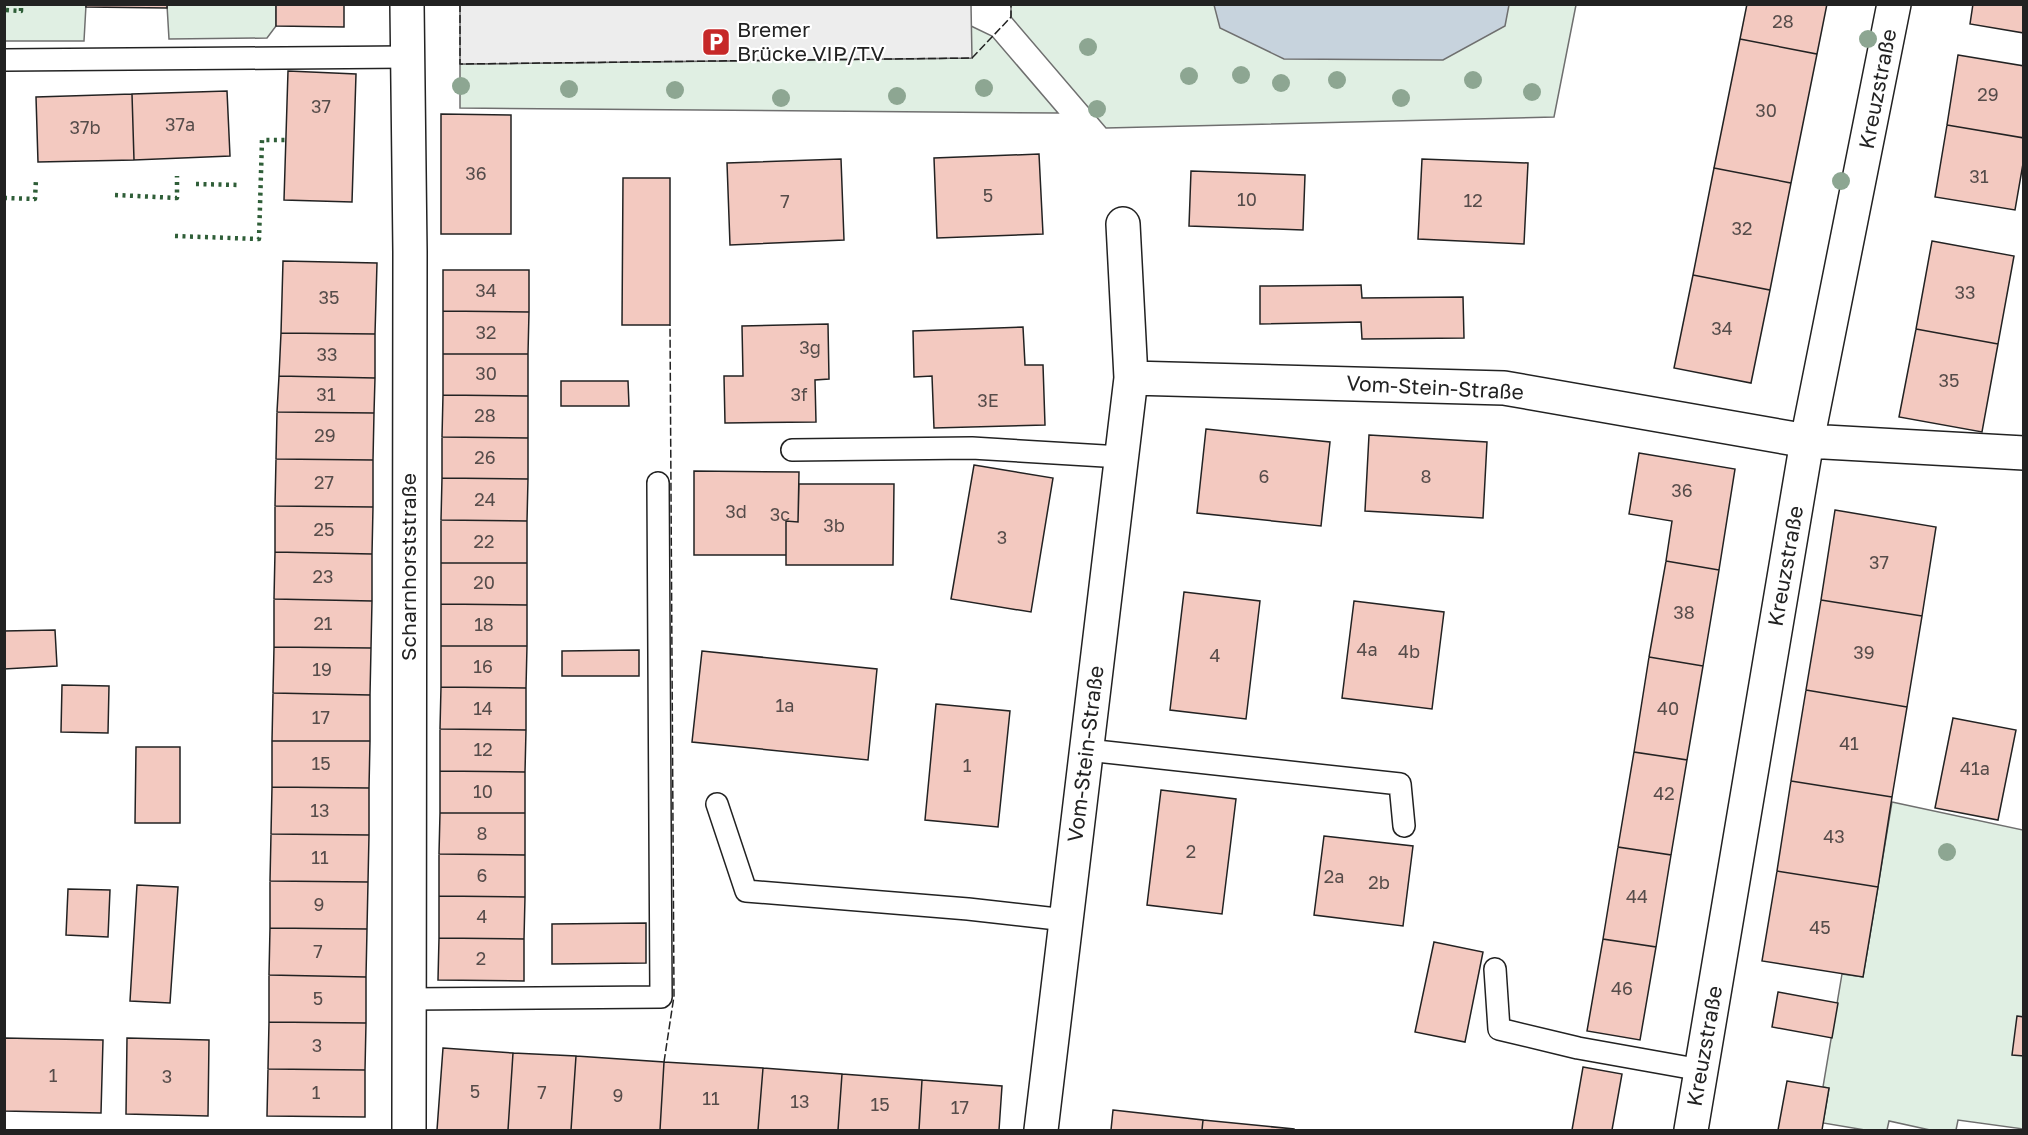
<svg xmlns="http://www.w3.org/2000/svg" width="2028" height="1135" viewBox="0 0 2028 1135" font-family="'Golos Text',sans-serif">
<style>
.green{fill:#e0efe3;stroke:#6f6f6f;stroke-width:1.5}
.parking{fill:#ededed;stroke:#6f6f6f;stroke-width:1.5}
.water{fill:#c7d3dd;stroke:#6f6f6f;stroke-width:1.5}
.building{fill:#f3c9c0;stroke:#222;stroke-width:1.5}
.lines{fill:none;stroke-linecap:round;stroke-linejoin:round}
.lane-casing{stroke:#222;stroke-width:24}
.street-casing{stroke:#222;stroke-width:36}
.lane{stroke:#fff;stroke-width:21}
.street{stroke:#fff;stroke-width:33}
.hedge{stroke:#2f5e38;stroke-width:4.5;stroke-dasharray:3 4.5;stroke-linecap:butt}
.fence{stroke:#222;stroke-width:1.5;stroke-dasharray:8 3;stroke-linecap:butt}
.tree{fill:#8da692}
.labels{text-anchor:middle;stroke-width:4.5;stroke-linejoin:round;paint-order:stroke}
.number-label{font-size:18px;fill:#564c4a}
.poi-label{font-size:21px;fill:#222;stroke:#fff;text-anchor:start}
.street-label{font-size:21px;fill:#222;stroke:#fff}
</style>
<rect width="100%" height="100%" fill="#fff"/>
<path class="green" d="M1011,4L1576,5L1554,117L1106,128L1011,17Z
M4,5H86L84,41H5Z
M167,5H276V26L267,38L169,39Z
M971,26L992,36L1058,113L460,108V64L971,58Z
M1892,802L2023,830V1129L1958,1120L1956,1130H1930L1889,1121L1887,1130H1865L1823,1123L1829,1088L1823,1087L1842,974L1863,977Z"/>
<path class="parking" d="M460,5H971L972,58L460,64Z"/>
<path class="water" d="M1214,5V4L1509,5L1505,26L1443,60L1284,59L1220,28Z"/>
<path class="building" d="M86,4H167V8L86,7Z
M276,4H344V27L276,26Z
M1747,4H1827L1817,54L1740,39Z
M1973,4H2024V33L1970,24Z
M1740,39L1817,54L1791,183L1714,168Z
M1958,55L2024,66V138L1947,125Z
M288,71L356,74L352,202L284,200Z
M227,91L230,156L134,160L132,94Z
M132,94L134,160L38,162L36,97Z
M441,114L511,115V234H441Z
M1947,125L2024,138V158L2015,210L1935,197Z
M1039,154L1043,234L937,238L934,158Z
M841,159L844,240L730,245L727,163Z
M1422,159L1528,163L1524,244L1418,239Z
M1714,168L1791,183L1770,290L1693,275Z
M1191,171L1305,175L1303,230L1189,226Z
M623,178H670V325H622Z
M1932,241L2014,256L1998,344L1916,329Z
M283,261L377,263L375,334L281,333Z
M443,270H529V312L443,311Z
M1693,275L1770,290L1751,383L1674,368Z
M1361,285L1362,298L1463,297L1464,338L1362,339L1361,322L1260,324V286Z
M443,311L529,312L528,354H443Z
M828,324L829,379L815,380L816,422L725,423L724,376H743L742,326Z
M1023,327L1025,365H1043L1045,425L934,428L932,376L914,377L913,331Z
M1916,329L1998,344L1982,432L1899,417Z
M281,333L375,334V378L279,376Z
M443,354H528V396L443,395Z
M279,376L375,378L374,413L277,412Z
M561,381H628L629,406H561Z
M443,395L528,396V438L442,437Z
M277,412L374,413L373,460L276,459Z
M1206,429L1330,442L1321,526L1197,513Z
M1369,435L1487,442L1483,518L1365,511Z
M442,437L528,438V479L442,478Z
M1639,453L1735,469L1719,570L1666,561L1672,521L1629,514Z
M276,459L373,460V507L275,506Z
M974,465L1053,478L1031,612L951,599Z
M694,471L799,472L798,522L786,521V555H694Z
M442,478L528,479L527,521L441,520Z
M799,484H894L893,565H786V521L798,522Z
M275,506L373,507L372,554L275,552Z
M1835,510L1936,527L1922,616L1821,600Z
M441,520L527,521V563H441Z
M275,552L372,554V601L274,599Z
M1666,561L1719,570L1703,666L1649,657Z
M441,563H527V605L441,604Z
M1184,592L1260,601L1246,719L1170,710Z
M274,599L372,601L371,648L274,647Z
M1821,600L1922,616L1907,707L1806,690Z
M1354,601L1444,612L1432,709L1342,698Z
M441,604L527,605V646H441Z
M55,630L57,666L4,669V631Z
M441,646H527L526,688L441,687Z
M274,647L371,648L370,695L273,693Z
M639,650V676H562V651Z
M702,651L877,669L868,760L692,742Z
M1649,657L1703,666L1687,760L1634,752Z
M62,685L109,686L108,733L61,732Z
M441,687L526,688V730L440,729Z
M1806,690L1907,707L1892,797L1791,781Z
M273,693L370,695V741H272Z
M936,704L1010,711L998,827L925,820Z
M1953,718L2016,730L1998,820L1935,808Z
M440,729L526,730L525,772L440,771Z
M272,741H370L369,788L272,787Z
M136,747H180V823H135Z
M1634,752L1687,760L1671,855L1618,847Z
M440,771L525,772V813H440Z
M1791,781L1892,797L1878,887L1777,871Z
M272,787L369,788V835L271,834Z
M1161,790L1236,799L1222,914L1147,905Z
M440,813H525V855L439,854Z
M271,834L369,835L368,882L270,881Z
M1324,836L1413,846L1403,926L1314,915Z
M1618,847L1671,855L1656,947L1603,939Z
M439,854L525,855V897L439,896Z
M1777,871L1878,887L1863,977L1762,961Z
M270,881L368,882L367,929L270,928Z
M137,885L178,887L170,1003L130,1001Z
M68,889L110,890L108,937L66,935Z
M439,896L525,897L524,939L439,938Z
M646,923V963L552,964V924Z
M270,928L367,929L366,977L269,975Z
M439,938L524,939V981L438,980Z
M1603,939L1656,947L1640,1040L1587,1031Z
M1434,942L1483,952L1465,1042L1415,1032Z
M269,975L366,977V1023L269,1022Z
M1778,992L1838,1003L1832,1038L1772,1027Z
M2017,1016L2024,1017V1056L2012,1055Z
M269,1022L366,1023L365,1070L268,1069Z
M4,1038L103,1040L101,1113L4,1111Z
M127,1038L209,1040L208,1116L126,1114Z
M443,1048L513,1053L508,1130H437Z
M513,1053L576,1056L571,1130H508Z
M576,1056L664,1062L660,1130H571Z
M664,1062L763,1068L758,1130H660Z
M1583,1067L1622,1074L1612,1130H1572Z
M763,1068L842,1074L838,1130H758Z
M268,1069L365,1070V1117L267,1116Z
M842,1074L922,1080L919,1130H838Z
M922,1080L1002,1086L999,1130H919Z
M1787,1081L1829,1088L1822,1130H1778Z
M1113,1110L1203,1120L1202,1130H1111Z
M1203,1120L1294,1129V1130H1202Z"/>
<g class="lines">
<g class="lane-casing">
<path id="lane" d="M4,60L407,57
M792,450L972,448L1121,457
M1087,750L1400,784L1404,826
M717,804L746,891L968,909L1066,920
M1495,969L1499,1029L1578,1048L1701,1070
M408,999L661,997L658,483"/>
</g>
<g class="street-casing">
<path id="street" d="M407,4L410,252L409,1130
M1131,378L1504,388L1807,441L2024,453
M1041,1130L1131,378L1123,224
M1691,1130L1807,441L1894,4"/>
</g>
<use href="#lane" class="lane"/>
<use href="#street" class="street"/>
<path class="hedge" d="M6,10L21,11V4
M196,184L239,185
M115,195L177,198V176
M4,198L35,199L36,179
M175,236L259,239L262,140H286"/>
<path class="fence" d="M460,4V64L972,58L1011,17V4
M664,1062L674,996L670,325"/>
</g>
<g class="tree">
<circle cx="1868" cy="39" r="9"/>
<circle cx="1088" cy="47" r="9"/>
<circle cx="1241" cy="75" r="9"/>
<circle cx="1189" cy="76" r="9"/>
<circle cx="1337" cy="80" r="9"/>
<circle cx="1473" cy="80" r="9"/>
<circle cx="1281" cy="83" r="9"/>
<circle cx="461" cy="86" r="9"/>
<circle cx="984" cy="88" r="9"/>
<circle cx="569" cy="89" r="9"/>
<circle cx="675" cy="90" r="9"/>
<circle cx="1532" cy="92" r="9"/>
<circle cx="897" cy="96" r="9"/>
<circle cx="781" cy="98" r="9"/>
<circle cx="1401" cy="98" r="9"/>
<circle cx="1097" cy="109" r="9"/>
<circle cx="1841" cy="181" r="9"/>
<circle cx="1947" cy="852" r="9"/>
</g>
<defs>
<g id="parking-square" transform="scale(1.5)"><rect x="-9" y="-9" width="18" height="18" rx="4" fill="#c62828" stroke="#fff"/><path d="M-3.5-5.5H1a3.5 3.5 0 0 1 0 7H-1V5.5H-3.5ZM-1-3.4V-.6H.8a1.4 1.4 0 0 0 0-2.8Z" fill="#fff"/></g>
</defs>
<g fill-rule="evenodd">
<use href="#parking-square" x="716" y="42"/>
</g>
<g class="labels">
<g class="number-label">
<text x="1783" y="28">28</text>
<text x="1988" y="101">29</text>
<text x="321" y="113">37</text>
<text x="1766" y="117">30</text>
<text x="180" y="131">37a</text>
<text x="85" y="134">37b</text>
<text x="476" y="180">36</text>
<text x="1979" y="183">31</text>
<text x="988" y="202">5</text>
<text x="1247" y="206">10</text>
<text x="1473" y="207">12</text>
<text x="785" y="208">7</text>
<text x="1742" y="235">32</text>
<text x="486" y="297">34</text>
<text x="1965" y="299">33</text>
<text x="329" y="304">35</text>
<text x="1722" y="335">34</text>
<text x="486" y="339">32</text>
<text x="810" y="354">3g</text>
<text x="327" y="361">33</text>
<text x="486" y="380">30</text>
<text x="1949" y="387">35</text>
<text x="326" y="401">31</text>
<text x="799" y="401">3f</text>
<text x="988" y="407">3E</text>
<text x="485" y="422">28</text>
<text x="325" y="442">29</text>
<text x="485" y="464">26</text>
<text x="1264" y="483">6</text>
<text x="1426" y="483">8</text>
<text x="324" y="489">27</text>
<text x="1682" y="497">36</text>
<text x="485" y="506">24</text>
<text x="736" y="518">3d</text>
<text x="780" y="521">3c</text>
<text x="834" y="532">3b</text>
<text x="324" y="536">25</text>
<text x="1002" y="544">3</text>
<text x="484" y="548">22</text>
<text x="1879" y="569">37</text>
<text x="323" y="583">23</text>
<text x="484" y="589">20</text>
<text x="1684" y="619">38</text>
<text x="323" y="630">21</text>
<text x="484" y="631">18</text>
<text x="1367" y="656">4a</text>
<text x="1409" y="658">4b</text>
<text x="1864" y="659">39</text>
<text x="1215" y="662">4</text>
<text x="483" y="673">16</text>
<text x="322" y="676">19</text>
<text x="785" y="712">1a</text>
<text x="483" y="715">14</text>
<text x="1668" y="715">40</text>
<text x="321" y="724">17</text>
<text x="1849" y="750">41</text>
<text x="483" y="756">12</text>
<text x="321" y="770">15</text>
<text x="967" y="772">1</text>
<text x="1975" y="775">41a</text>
<text x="483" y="798">10</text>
<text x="1664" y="800">42</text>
<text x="320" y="817">13</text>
<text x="482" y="840">8</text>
<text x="1834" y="843">43</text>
<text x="1191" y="858">2</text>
<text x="320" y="864">11</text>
<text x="482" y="882">6</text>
<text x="1334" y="883">2a</text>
<text x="1379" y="889">2b</text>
<text x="1637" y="903">44</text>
<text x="319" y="911">9</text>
<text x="482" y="923">4</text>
<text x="1820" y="934">45</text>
<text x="318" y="958">7</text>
<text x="481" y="965">2</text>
<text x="1622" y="995">46</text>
<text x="318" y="1005">5</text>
<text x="317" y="1052">3</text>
<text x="53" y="1082">1</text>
<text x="167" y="1083">3</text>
<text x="475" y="1098">5</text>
<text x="316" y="1099">1</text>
<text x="542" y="1099">7</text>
<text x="618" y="1102">9</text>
<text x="711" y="1105">11</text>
<text x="800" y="1108">13</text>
<text x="880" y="1111">15</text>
<text x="960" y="1114">17</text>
</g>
<g class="poi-label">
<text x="737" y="37">Bremer<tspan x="737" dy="24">Brücke VIP/TV</tspan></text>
</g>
<g class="street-label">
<text transform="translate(1878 89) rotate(-79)" y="7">Kreuzstraße</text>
<text transform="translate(1435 388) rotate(3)" y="7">Vom-Stein-Straße</text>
<text transform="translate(1786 566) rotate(-80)" y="7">Kreuzstraße</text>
<text transform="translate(409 567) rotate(-90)" y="7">Scharnhorststraße</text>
<text transform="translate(1086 754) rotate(-83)" y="7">Vom-Stein-Straße</text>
<text transform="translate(1705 1046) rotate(-80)" y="7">Kreuzstraße</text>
</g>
</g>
<rect width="2028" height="1135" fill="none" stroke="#222222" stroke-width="12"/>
</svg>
